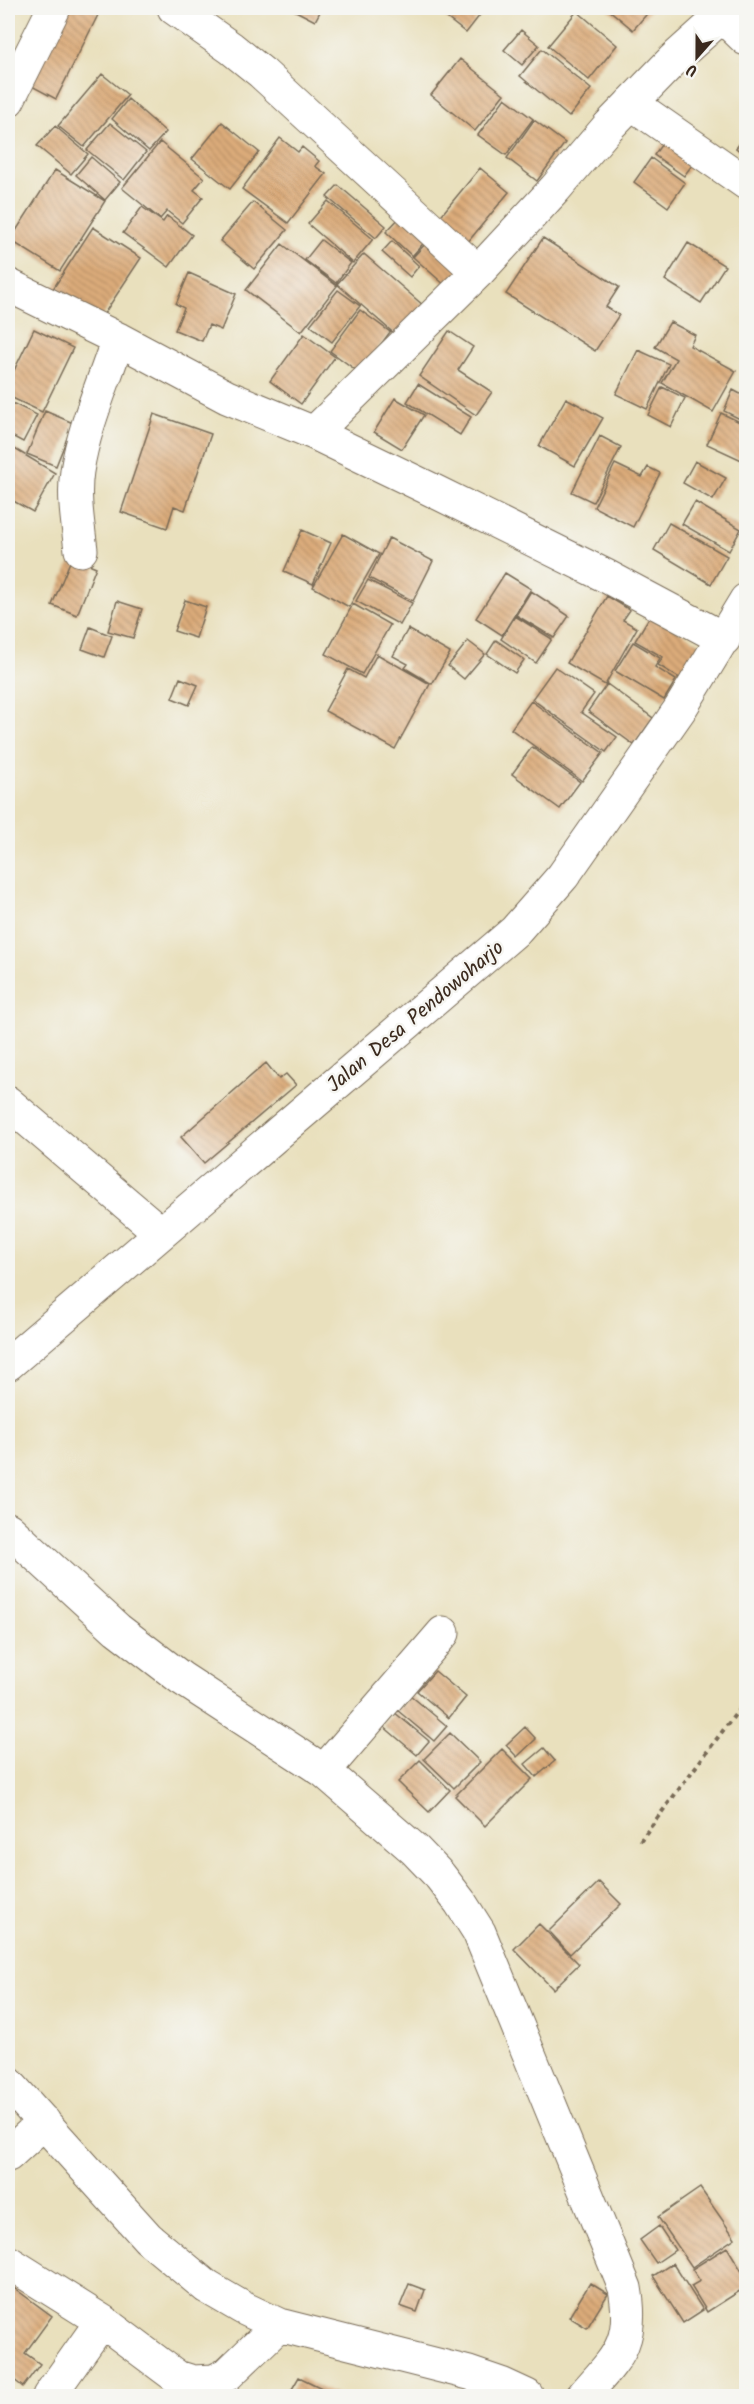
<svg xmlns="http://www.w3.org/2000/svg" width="754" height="2404" viewBox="0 0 754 2404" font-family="Kalam,sans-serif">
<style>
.building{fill:url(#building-back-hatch)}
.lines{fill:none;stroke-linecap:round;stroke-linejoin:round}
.minor-casing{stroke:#786a56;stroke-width:35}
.path{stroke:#786a56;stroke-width:4;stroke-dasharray:4.5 4.5;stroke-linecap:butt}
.minor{stroke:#fff;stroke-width:33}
.labels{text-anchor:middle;stroke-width:5;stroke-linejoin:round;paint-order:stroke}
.street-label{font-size:21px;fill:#3b2a1e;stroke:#f6f6f2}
</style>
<defs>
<pattern id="building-back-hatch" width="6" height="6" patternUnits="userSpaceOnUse" patternTransform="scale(1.5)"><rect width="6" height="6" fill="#dcac7a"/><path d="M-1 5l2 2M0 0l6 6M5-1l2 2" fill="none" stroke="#b48c63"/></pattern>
</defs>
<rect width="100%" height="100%" fill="#f6f6f2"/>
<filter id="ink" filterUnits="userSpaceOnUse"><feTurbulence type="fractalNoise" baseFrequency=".0167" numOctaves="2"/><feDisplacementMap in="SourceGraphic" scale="12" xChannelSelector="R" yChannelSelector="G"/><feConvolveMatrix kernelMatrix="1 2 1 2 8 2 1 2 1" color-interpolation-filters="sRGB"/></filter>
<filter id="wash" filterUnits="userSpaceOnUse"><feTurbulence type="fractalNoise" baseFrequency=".008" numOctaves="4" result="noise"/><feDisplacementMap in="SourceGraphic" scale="24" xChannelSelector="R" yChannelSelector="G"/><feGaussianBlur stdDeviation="1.35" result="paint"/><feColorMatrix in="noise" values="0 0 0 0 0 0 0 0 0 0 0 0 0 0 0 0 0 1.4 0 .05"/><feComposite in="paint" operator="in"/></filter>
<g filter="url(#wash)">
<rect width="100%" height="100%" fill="#e9e0bd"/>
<g id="blocks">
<path class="building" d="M64,8H87L99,13L56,99L26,83Z
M290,8H322L315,21Z
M434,8H471L480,15L466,33Z
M478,8H492L487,14Z
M607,8H652L633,30Z
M577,11L617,45L589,80L548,46Z
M521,30L539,45L522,65L504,50Z
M542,49L591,89L569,117L520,76Z
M460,59L504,94L475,131L431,95Z
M102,74L128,95L84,147L58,126Z
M505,98L533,119L506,155L478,135Z
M128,99L166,132L149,151L112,119Z
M534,120L565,143L537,181L507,158Z
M222,122L259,152L230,189L192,159Z
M110,123L146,152L124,180L87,150Z
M55,126L88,154L71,174L37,146Z
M668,135L698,157L684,176L654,155Z
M746,135V156L736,148Z
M280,138L298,152L302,147L319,161L315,166L326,174L288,223L242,189Z
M160,142L204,178L194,190L203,197L182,223L167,211L160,219L122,188Z
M91,157L120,182L105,200L76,175Z
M651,158L685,183L668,207L634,182Z
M480,168L509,192L463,248L434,224Z
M55,170L105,201L60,271L10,240Z
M338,185L386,226L376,238L327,197Z
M328,201L373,239L353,263L308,224Z
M253,202L287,230L254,269L220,241Z
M142,207L163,222L167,216L192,235L169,267L123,233Z
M403,214L429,237L412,256L386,232Z
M93,227L141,258L98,323L51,292Z
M543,238L619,287L606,307L619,315L595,351L506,294Z
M430,239L463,268L446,286L413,257Z
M321,240L351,263L336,283L305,260Z
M392,241L419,266L410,277L382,252Z
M688,243L725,266L701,303L665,280Z
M282,244L337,286L301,332L246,290Z
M364,254L424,306L397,336L337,284Z
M189,273L236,294L221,330L209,325L202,341L175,330L184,308L176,304Z
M338,290L360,306L332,342L310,325Z
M360,310L390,332L360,373L330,351Z
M670,322L695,335L690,346L736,371L713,412L662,383L676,359L655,347Z
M34,329L73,348L42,412L8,396V383Z
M449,331L473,347L458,370L492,392L476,415L419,376Z
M304,334L335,357L301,404L270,381Z
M638,350L669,364L647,409L616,394Z
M418,384L471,417L460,435L407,402Z
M662,387L685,398L671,427L648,415Z
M733,390L746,397V422L724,411Z
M395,398L424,415L402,449L374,432Z
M566,398L603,418L575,466L539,446Z
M8,401L37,415L23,442L8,434Z
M45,411L73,423L56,466L27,454Z
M721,413L746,425V462L707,444Z
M154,414L211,434L185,510L174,506L167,528L121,512Z
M600,436L621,447L593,502L572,492Z
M8,445L55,473L33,512L8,498Z
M695,461L726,478L713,500L683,483Z
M615,464L642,477L648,467L660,473L633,527L594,507Z
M695,502L741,529L729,551L682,524Z
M669,523L727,556L711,584L654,550Z
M302,530L331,543L313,584L284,571Z
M343,534L379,554L349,607L313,587Z
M389,538L433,561L413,601L369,578Z
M72,557L96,567L77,615L52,605Z
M505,573L531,589L502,635L476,618Z
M368,580L412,603L400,625L356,601Z
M531,591L569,616L554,638L516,615Z
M607,596L630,610L623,620L637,628L605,685L567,663Z
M185,600L206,607L196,638L174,631Z
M117,601L142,609L133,638L108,631Z
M353,604L390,625L362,674L326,654Z
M651,614L701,644L681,679L658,665L663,657L635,641Z
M515,616L552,639L536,663L501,639Z
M90,627L112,636L104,657L82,649Z
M408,629L450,653L432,684L405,668L408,664L393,656Z
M496,640L524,660L515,673L487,654Z
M468,641L485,654L464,679L448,666Z
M633,642L660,658L655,667L676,680L664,700L615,671Z
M377,654L430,684L395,749L325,711L348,669L364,678Z
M555,667L594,694L581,712L617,737L606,752L532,699Z
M180,678L198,685L189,705L172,698Z
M607,684L653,718L634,745L588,711Z
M531,701L603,753L582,781L511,729Z
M532,747L580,782L560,809L512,774Z
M266,1063L279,1079L286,1074L296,1085L204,1163L181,1137Z
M435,1671L466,1697L449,1718L417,1691Z
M410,1695L447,1726L434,1741L397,1710Z
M394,1712L429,1741L417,1755L383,1726Z
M525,1727L536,1739L517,1757L506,1745Z
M450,1733L480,1762L454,1788L424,1759Z
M544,1748L555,1761L536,1777L525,1764Z
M502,1749L532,1779L485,1826L455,1796Z
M420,1760L450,1790L429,1812L398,1782Z
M599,1882L621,1904L570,1954L549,1931Z
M539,1924L579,1964L553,1989L514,1949Z
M700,2188L735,2238L692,2267L658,2217Z
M659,2226L675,2250L656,2263L640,2240Z
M727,2247L746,2278V2287L707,2312L691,2286L700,2281L692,2269Z
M673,2263L703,2310L683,2323L653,2276Z
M590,2283L608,2294L587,2328L569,2317Z
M409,2284L425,2290L417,2312L400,2306Z
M14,2288L52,2316L25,2353L40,2364L23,2387L8,2375V2298Z
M299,2377L338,2396H288Z"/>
</g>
</g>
<g filter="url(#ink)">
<use href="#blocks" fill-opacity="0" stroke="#786a56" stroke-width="1.5"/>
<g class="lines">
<g class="minor-casing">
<path id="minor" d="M174,8L231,48L262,73L478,272
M722,8V16L746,39
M8,100L54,8
M631,103L746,183
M8,285L118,339L227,397L314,433L430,489L606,576L724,639
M314,433L478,272L555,189L608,127L674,59L722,16
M81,550C78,524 73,497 77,471C84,426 104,382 118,339
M8,1103L161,1233
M8,1364L515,931L563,876L680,709L746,600
M8,1529L117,1629L181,1678L324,1771L415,1850L440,1876L460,1902L479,1932L625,2288C635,2344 617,2357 583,2396
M324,1771L443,1633
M8,2083L148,2238L207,2287L243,2308L279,2325L469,2373L501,2384L527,2396
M8,2155L44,2122
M8,2262L102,2321L177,2377L193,2382L214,2381L228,2374L279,2325
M49,2396L102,2321"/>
</g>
<path class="path" d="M640,1841L746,1700"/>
<use href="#minor" class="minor"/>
</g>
</g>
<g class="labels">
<g class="street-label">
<text transform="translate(415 1016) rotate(-40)" y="7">Jalan Desa Pendowoharjo</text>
</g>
</g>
<rect width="754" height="2404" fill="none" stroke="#f6f6f2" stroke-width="30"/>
<g transform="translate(697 57) rotate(201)" stroke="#f6f6f2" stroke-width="4.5" paint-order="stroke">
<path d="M0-4.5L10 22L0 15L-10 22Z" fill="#3b2a1e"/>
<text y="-9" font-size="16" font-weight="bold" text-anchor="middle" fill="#3b2a1e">U</text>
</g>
</svg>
